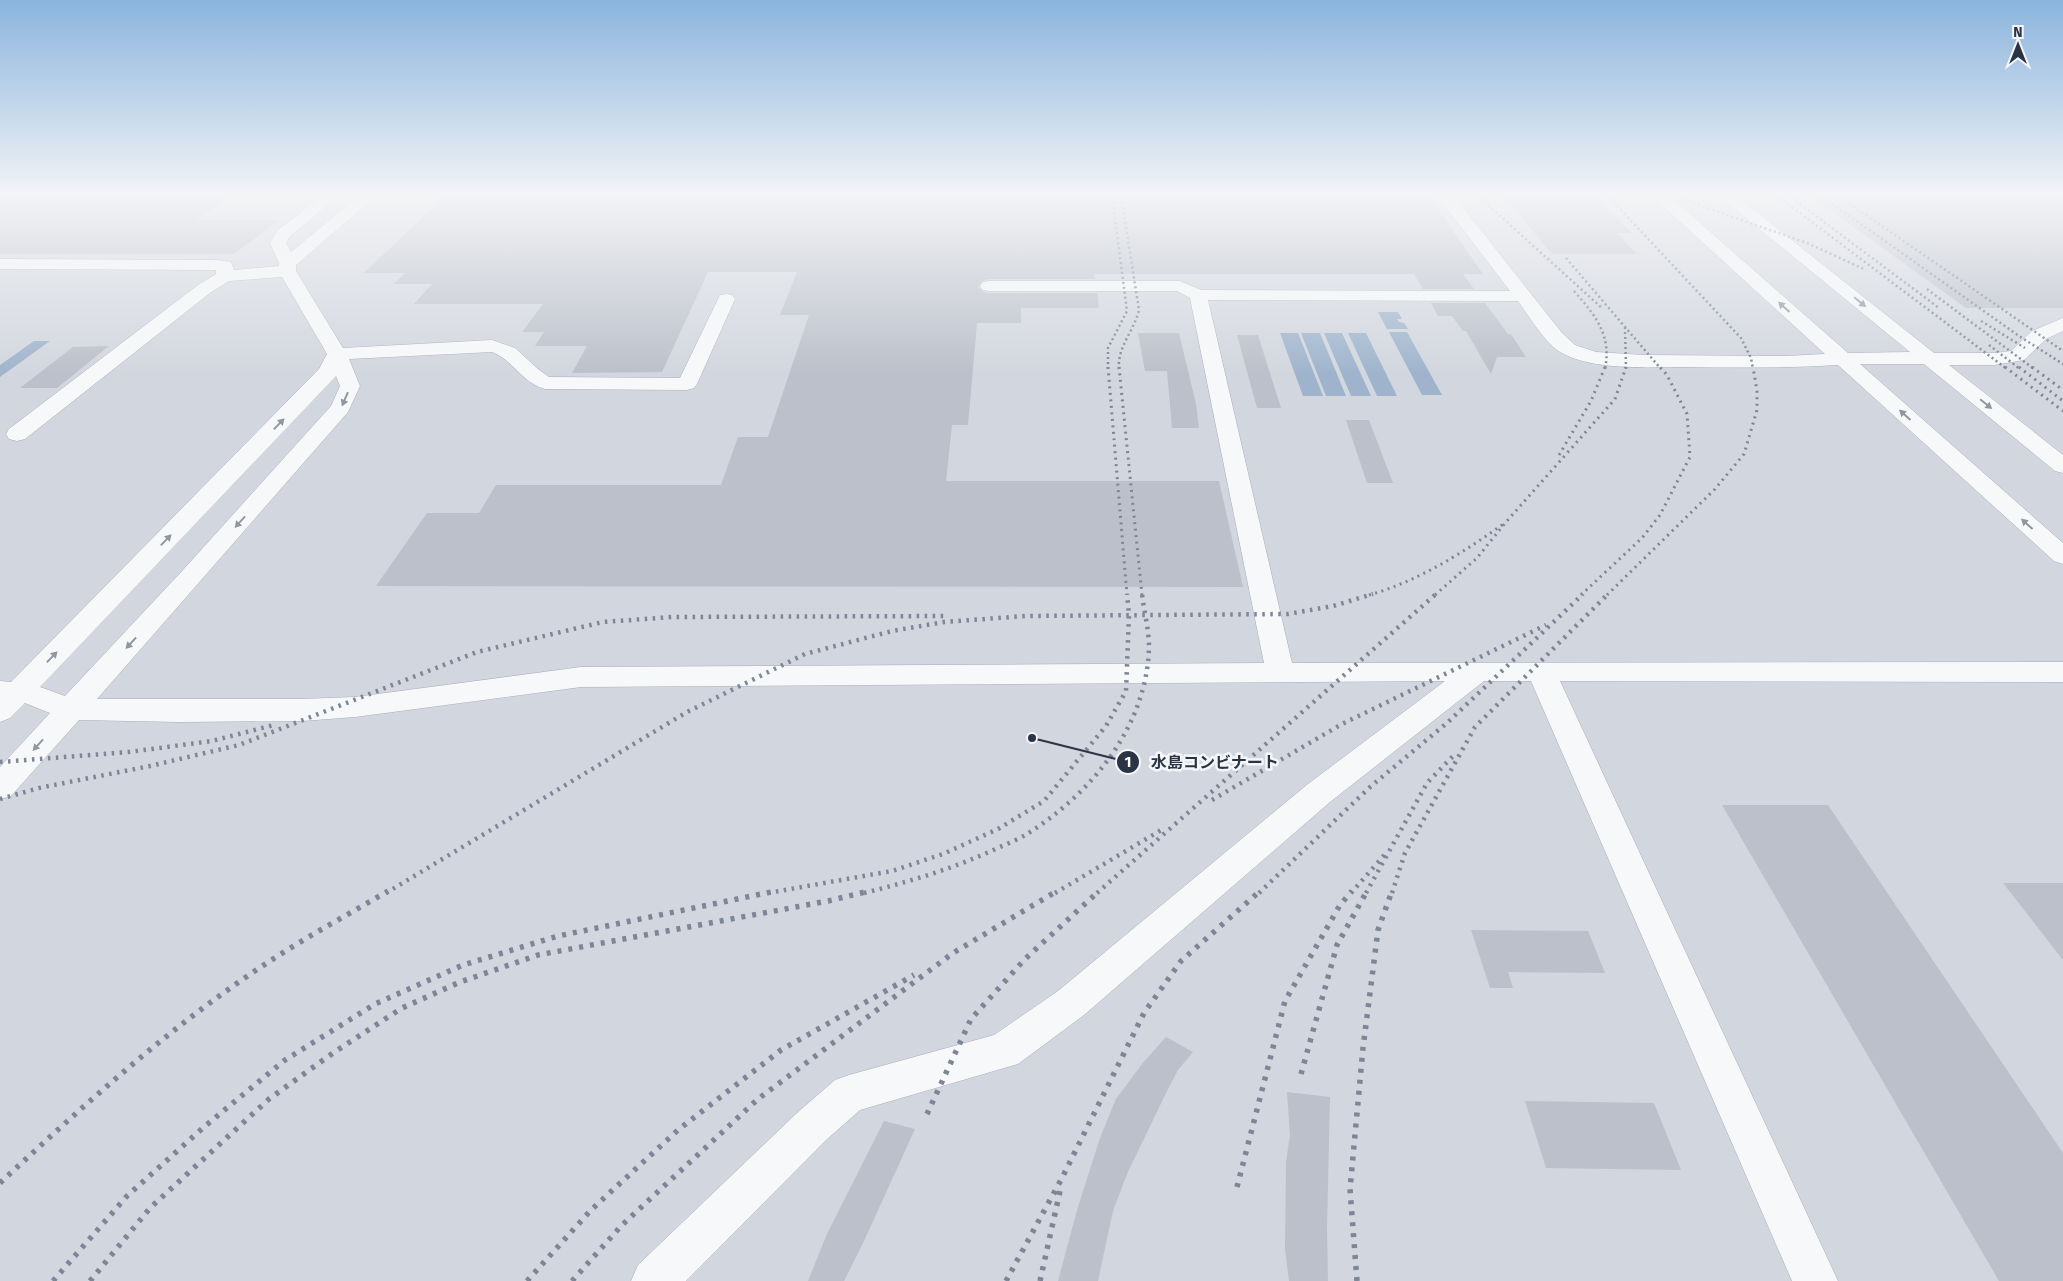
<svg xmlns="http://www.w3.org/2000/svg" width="2063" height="1281" viewBox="0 0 2063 1281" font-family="'Fira Sans','Noto Sans JP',sans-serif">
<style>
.built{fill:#d2d6de}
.water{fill:#9fb4cc}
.building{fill:#bbc0ca}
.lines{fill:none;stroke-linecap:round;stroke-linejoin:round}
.minor-casing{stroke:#a9aeb7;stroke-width:1}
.minor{fill:#f7f8fa;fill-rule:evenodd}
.rail-far3{stroke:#7d8696;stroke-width:2.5;stroke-dasharray:2 3;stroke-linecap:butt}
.rail-far2{stroke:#7d8696;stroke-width:3;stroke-dasharray:2 4.5;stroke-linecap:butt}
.rail-far1{stroke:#7d8696;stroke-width:4.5;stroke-dasharray:2.5 5.5;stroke-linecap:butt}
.rail{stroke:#7d8696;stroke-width:5.5;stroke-dasharray:4 7;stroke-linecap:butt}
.oneway{fill:#9196a0}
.leader{fill:none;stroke:#2b3445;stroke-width:2}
.callout-dot{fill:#2b3445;stroke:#f4f6f9;stroke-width:2}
.mark-label{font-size:15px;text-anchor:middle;font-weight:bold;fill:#fff}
.callout-label{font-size:16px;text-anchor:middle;font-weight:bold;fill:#2b3445;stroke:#f4f6f9;stroke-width:5;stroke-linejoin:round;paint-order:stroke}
</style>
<rect width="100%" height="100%" fill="#e4e7ec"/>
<path class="built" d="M0,195H2063V1281H0Z"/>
<path class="water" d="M1378,312H1398L1402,319H1397L1399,322L1404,323L1408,329H1387Z
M1389,332H1407L1442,395H1422Z
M1280,333H1298L1323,396H1303Z
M1301,333H1320L1346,396H1326Z
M1324,333H1342L1371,396H1351Z
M1348,333H1366L1397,396H1377Z
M34,341H50L0,377V365Z"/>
<path class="building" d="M0,195H232L196,220H279L234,254H0Z
M446,195H1428L1483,274H1463L1474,289H1423L1414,274H1094L1095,279H989L982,281L978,287L983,292L989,293H1097L1099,308H1021V323H977L968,425H952L946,481H1219L1243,587L376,586L427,513H479L496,485H721L738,437H768L809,315H780L797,272H708L662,372L572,373L587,346H535L544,332H522L543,304H414L432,284H394L405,273H364Z
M1503,195H1594L1632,233H1617L1637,254H1552Z
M1809,195H2063V308H1966Z
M1431,303H1485L1508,334H1511L1526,357H1497L1491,374L1466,331H1463L1452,316H1438Z
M1138,333H1179L1196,404L1199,428H1172L1167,371H1145Z
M1237,335H1258L1281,408H1257Z
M109,346L57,388H20L73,347Z
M1346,420H1369L1393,483H1367Z
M1722,805H1828L2063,1153V1281H1999Z
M2003,883H2063V960Z
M1471,930L1588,931L1605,973L1508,972L1513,988H1490Z
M1166,1037L1193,1052L1178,1070L1167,1091L1127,1174L1113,1211L1098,1281H1058L1077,1210L1100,1138L1116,1099L1142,1064Z
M1287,1092L1330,1097L1327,1229L1328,1281H1289L1285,1249L1286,1162L1290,1135Z
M1525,1101L1654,1103L1681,1170L1546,1168Z
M884,1121L915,1129L864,1241L844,1281H808L827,1234Z"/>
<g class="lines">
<g class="minor-casing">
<path id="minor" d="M323,195H340L290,236L286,243L291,252L360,195H377L296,265V271L343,348L492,340L515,348L538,369L549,377L680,378L720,295L726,294L732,295L735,299L697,384L694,388L687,390L545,389C522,383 513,360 492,352L349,359L360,386L348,412L97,699H302L355,697L581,667L1264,663L1190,298L1177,291H989L983,290L980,286L983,282L989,281H1180L1201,290L1510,291L1437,195H1453L1562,333L1575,345L1596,352L1644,355L1786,356L1825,354L1651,195H1668L1848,353L1910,352L1718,195H1735L1934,353H1994L2011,351L2032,331L2063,318V331L2046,339L2024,360L1994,365H1949L2063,455V473L2055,471L1924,364H1860L2063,543V564L2054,561L1838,365C1787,368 1737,368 1686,367C1649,367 1595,371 1562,353C1546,345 1529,316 1518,301L1208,300L1292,663L2063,662V682L1560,681L1838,1281H1792L1531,681H1484L1330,802L1084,1015L1018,1064L860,1110L825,1141L686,1281H631L638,1265L797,1113L835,1080L849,1075L994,1035L1058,991L1308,784L1445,681L581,687L355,717L302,721L179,722L79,720L11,796L0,799V767L50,713L25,703L10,718L0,722V681L11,682L319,369L327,354L282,277L229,281L210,293L25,439L17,441L9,439L6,434L9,429L198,285L216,274V270L0,269V259L217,260L231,262L234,270L279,266V263L270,243L278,230ZM336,376L340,386L331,406L183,570L65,696L40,687Z"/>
</g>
<use href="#minor" class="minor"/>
<path class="rail-far3" d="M1477,195L1602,308
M1607,195L1741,338L1751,358L1753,369
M1670,195L1807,243L1866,270
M1776,195L2007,369
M1788,195L1939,308
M1820,195L2019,336L2063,364
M1837,195L2063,351
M1566,258L1661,369
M1927,289L2034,369
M1574,291C1595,315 1612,335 1605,369
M1981,321L2025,348
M1625,327L1626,369
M1989,345L2020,369
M1108,369V348L1127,311L1112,195
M1119,369C1117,347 1134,331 1139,310L1121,195"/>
<path class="rail-far2" d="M1108,367L1127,595
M1119,367L1142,595
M2005,367L2063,411
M2019,367L2063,401
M2032,367L2063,390
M1559,455L1591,401L1605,367
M1369,595C1417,582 1466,551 1506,522
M1435,595L1477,558L1506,522L1615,399L1626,367
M1581,595L1642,538L1660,515L1690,457L1687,414L1667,375L1660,367
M1607,595L1715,489L1744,454L1757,410V391L1753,367"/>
<path class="rail-far1" d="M0,762L129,752L212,741L274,725
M0,799L39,788L150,766L239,745L477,652L603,622L672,617L947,616
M1212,800L1342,724L1546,625
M386,893L687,712L805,654L892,631L944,622L1025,616L1288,614L1333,606L1373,594
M768,893L892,871L943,854L998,829L1044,801L1106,726L1126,691L1129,615L1127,594
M864,893C912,881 955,868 1000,847C1009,843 1019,839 1027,834C1092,793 1147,726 1149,647C1149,630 1144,611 1142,594
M1055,893L1163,829
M1097,893L1436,594
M1259,893L1370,787L1447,723L1583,594
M1351,893L1388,851
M1366,893L1427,783L1455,754
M1392,893L1405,853L1475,727L1608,594"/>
<path class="rail" d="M1301,1074L1337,945L1367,891
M927,1114L971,1019L1025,959L1099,891
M0,1183C85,1104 173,1024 270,961C308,936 349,914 388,891
M1237,1187L1285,1001L1340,905L1352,891
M53,1281L127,1196L204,1127L285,1060L375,1004L463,965L558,936L776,891
M90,1281L150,1208L269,1099L333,1053L402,1008L460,982L538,955L828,901L869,891
M527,1281L591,1210L678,1130L781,1050L914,975
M572,1281L622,1225L758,1099L953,953L1057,891
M1006,1281L1062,1178L1144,1013L1181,961L1260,891
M1040,1281L1060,1191
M1357,1281L1350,1189L1363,1048L1378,930L1392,891"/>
</g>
<defs><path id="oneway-solid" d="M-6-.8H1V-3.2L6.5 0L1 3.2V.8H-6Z" transform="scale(1.25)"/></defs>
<g class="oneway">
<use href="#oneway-solid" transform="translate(1860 302) rotate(39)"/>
<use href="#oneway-solid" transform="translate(1784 307) rotate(-138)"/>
<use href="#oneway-solid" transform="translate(345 399) rotate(113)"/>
<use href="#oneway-solid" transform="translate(1986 404) rotate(39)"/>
<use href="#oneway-solid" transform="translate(1905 415) rotate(-138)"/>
<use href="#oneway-solid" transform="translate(279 424) rotate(-46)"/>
<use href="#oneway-solid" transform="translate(240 522) rotate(132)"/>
<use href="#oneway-solid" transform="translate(2027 524) rotate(-138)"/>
<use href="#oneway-solid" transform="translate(166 540) rotate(-46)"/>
<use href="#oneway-solid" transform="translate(131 643) rotate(133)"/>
<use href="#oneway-solid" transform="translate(52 657) rotate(-46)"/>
<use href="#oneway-solid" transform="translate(38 745) rotate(132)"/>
</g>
<linearGradient id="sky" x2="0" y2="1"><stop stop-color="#8bb4dd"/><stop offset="0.52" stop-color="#f3f4f6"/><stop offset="1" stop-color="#f3f4f6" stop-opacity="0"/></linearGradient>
<rect width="2063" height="374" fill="url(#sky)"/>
<path class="leader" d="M1032 738L1128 762"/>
<g class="callout-dot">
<circle cx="1032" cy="738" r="5"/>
<circle cx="1128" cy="762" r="12"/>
</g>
<g class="mark-label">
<text x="1128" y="767">1</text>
</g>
<g class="callout-label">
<text x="1215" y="768">水島コンビナート</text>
</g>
<g transform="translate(2018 45)" stroke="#f4f6f9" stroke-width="4" paint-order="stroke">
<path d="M0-4L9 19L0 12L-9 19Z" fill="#2b3445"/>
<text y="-8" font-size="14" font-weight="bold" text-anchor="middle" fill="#2b3445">N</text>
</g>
</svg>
